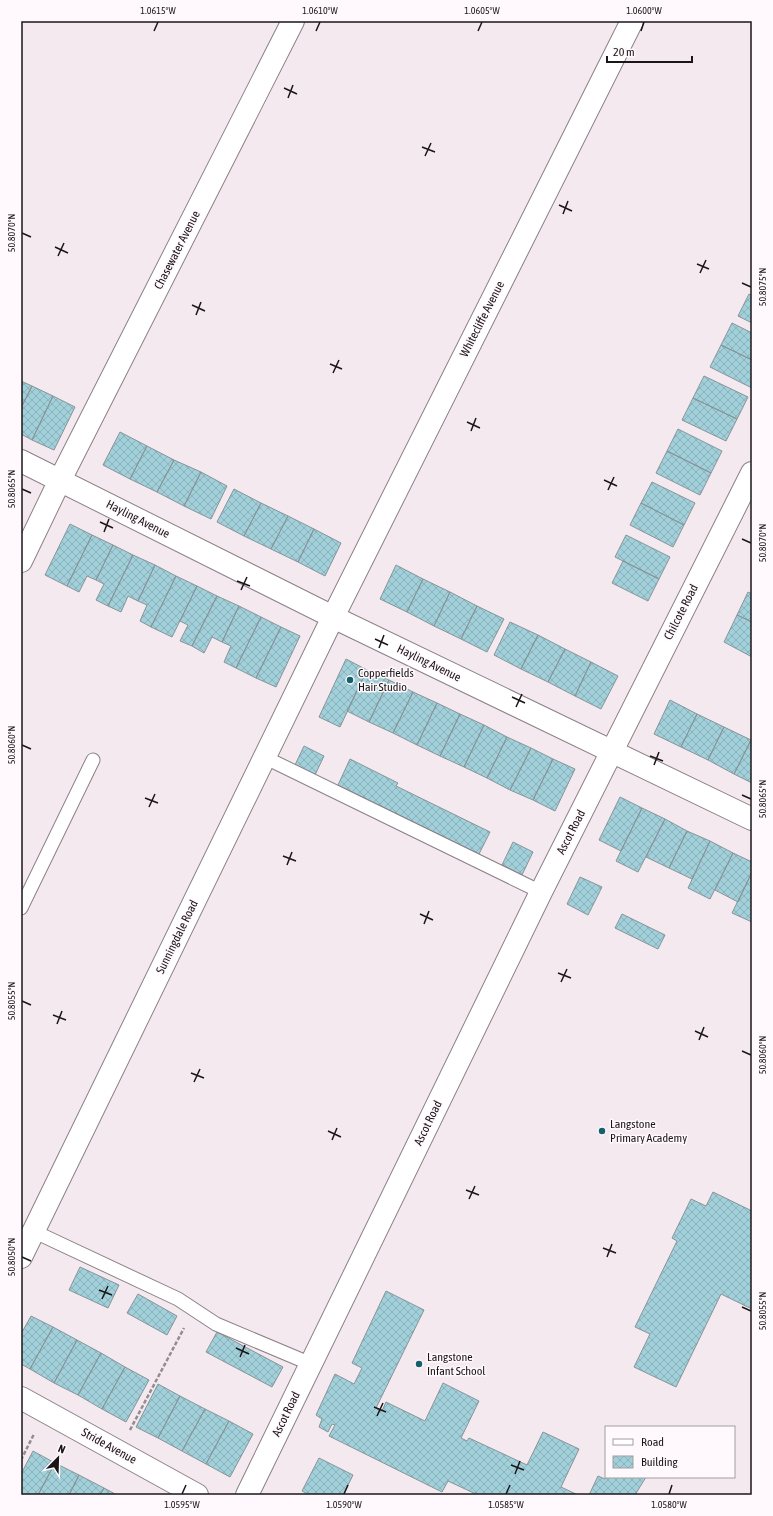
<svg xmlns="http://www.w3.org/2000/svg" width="773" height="1516" viewBox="0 0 773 1516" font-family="'Asap Condensed',sans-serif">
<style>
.building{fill:url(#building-cross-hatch);stroke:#879497}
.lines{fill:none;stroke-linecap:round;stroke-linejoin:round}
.service-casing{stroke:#8b8087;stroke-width:15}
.minor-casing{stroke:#8b8087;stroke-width:24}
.path{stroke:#948c91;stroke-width:2.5;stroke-dasharray:4 2;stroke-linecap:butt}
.service{stroke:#fff;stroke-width:13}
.minor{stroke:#fff;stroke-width:22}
.ticks{fill:none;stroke:#1a1618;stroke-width:1.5}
.poi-dot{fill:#15606d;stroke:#fff8fc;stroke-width:1.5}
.labels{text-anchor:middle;stroke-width:3;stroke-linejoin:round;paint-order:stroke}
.street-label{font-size:12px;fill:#1a1618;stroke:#fff8fc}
.poi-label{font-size:12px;fill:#1a1618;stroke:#fff8fc;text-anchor:start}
.neatline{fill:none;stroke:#1a1618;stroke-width:1.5}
.ticks-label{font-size:10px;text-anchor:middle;fill:#1a1618}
</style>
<defs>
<pattern id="building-cross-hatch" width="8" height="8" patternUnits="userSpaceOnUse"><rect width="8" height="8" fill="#a1d0db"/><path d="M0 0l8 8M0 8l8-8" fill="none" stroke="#8ab2bb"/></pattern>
</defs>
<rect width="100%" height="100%" fill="#f5e9f0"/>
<path class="building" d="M749,294L752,296V323L738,316Z
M732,323L752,333V360L721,345Z
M721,345L752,360V388L710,367Z
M704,376L748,397L737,419L693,398Z
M21,381L32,386L21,408Z
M32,386L53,396L32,440L21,434V408Z
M53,396L75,407L54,450L32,440Z
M693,398L737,419L726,441L682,420Z
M678,429L722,451L711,473L667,451Z
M120,432L147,446L130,479L103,465Z
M147,446L174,460L157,492L130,479Z
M667,451L711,473L700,495L656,473Z
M174,460L201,472L184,506L157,492Z
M201,472L227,486L211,519L184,506Z
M652,482L695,503L684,525L641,503Z
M234,489L261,503L244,536L217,522Z
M261,503L288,516L271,549L244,536Z
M641,503L684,525L673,547L630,525Z
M288,516L314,529L298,562L271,549Z
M70,524L92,535L67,586L45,575Z
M314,529L341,543L325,576L298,562Z
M92,535L113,545L96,580L87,576L79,592L67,586Z
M626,535L670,557L659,579L615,557Z
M113,545L133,555L108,606L96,600L104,584L96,580Z
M133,555L155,565L138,601L128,596L121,612L108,606Z
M623,561L659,579L648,601L612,583Z
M155,565L176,576L151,627L140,621L147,605L138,601Z
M396,565L423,579L407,612L380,599Z
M176,576L197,586L172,637L151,627Z
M423,579L450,592L434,626L407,612Z
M197,586L217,596L192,646L180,641L188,625L180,621Z
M450,592L477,606L461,639L434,626Z
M748,592L752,594V622L737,615Z
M217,596L239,606L222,642L212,637L204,653L192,646Z
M239,606L261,617L236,668L224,662L231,646L222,642Z
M477,606L504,619L487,652L461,639Z
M737,615L752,622V657L724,642Z
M261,617L281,627L256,678L236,668Z
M510,622L538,635L521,669L494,655Z
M281,627L300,636L276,687L256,678Z
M538,635L565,649L548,682L521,669Z
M565,649L591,662L575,696L548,682Z
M346,659L367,670L340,727L319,717Z
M591,662L618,676L601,709L575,696Z
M367,670L389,680L369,722L347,711Z
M389,680L413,692L393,733L369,722Z
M413,692L437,703L417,745L393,733Z
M670,700L697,714L681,747L654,734Z
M437,703L460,714L440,756L417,745Z
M460,714L484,725L464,767L440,756Z
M697,714L724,727L708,760L681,747Z
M484,725L507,737L487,778L464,767Z
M724,727L751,740L734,774L708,760Z
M507,737L531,748L510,790L487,778Z
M751,740L752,741V783L734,774Z
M304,746L324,756L315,775L295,765Z
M531,748L553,759L533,800L510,790Z
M350,759L398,783L396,786L490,832L479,854L338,785Z
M553,759L575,769L555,811L533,800Z
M620,797L642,808L621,851L599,840Z
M642,808L665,819L638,872L616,861Z
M665,819L687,831L669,868L646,857Z
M687,831L710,841L692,879L669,868Z
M710,841L733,853L710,899L688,888Z
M513,842L533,852L522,875L502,865Z
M733,853L752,862V872L738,902L715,890Z
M752,872V922L732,913Z
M580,877L602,887L588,915L567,904Z
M622,914L665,935L658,949L615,928Z
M713,1192L752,1211V1309L721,1294L676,1387L634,1367L650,1334L635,1327L677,1241L672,1238L691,1199L706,1206Z
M80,1267L119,1285L108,1308L69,1290Z
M386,1291L424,1310L376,1408L382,1411L386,1402L425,1421L443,1383L479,1401L461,1438L467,1441L469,1438L527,1465L543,1432L579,1449L561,1487L578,1495H478L448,1481L442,1492L329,1436L335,1425L332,1424L328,1432L319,1427L322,1419L316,1415L335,1374L354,1384L362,1368L352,1363Z
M138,1294L177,1316L167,1335L127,1313Z
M31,1316L53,1327L30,1369L21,1364V1334Z
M53,1327L77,1340L54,1383L30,1369Z
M217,1332L283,1367L272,1387L206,1352Z
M77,1340L101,1353L78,1395L54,1383Z
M101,1353L125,1367L102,1409L78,1395Z
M125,1367L149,1380L126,1422L102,1409Z
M158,1384L180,1396L158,1438L136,1427Z
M180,1396L205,1409L182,1451L158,1438Z
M205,1409L229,1421L206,1464L182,1451Z
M229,1421L253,1434L230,1477L206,1464Z
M33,1451L55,1463L38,1495H21V1474Z
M319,1458L353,1475L343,1495H310L302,1491Z
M55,1463L79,1475L69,1495H38Z
M79,1475L104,1488L100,1495H69Z
M598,1476L605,1479L606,1477H646L635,1495H589Z
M104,1488L117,1495H100Z"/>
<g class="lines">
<g class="service-casing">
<path id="service" d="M264,757L541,892
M21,908L93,760
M33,1231L178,1299L216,1324L311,1364"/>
</g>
<g class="minor-casing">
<path id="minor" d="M21,461L333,617L752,819
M21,561L60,480L293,21
M21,1257L333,617L632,21
M21,1398L197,1495
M247,1495L541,892L752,473"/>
</g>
<path class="path" d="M130,1430L184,1328
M21,1460L34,1434"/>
<use href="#service" class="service"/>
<use href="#minor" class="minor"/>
</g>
<path class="ticks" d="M154,31L158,22M316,31L320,22M478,31L482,22M641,31L644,22M284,88L297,94M288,98L293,85M422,147L435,152M425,156L431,143M559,205L572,211M563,214L568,201M22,233L31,237M55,247L68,253M58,256L64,243M697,264L709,269M700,273L706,260M742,283L751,287M192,305L205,311M196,315L201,302M330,364L342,369M333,373L339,360M467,422L480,428M471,431L476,418M604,480L617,486M22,489L31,493M608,490L614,477M100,522L113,528M104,532L109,519M742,539L751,543M237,581L250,586M241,590L247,577M375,639L388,645M379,648L384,635M512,697L525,703M516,707L522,694M22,745L31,749M650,756L663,761M654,765L659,752M742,795L751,799M145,798L158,803M149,807L155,794M283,856L296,861M287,865L292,852M420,914L433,920M424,924L429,911M558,973L571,978M561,982L567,969M22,1001L31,1005M53,1015L66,1020M57,1024L62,1011M695,1031L708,1037M699,1040L704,1027M742,1051L751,1055M191,1073L204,1078M194,1082L200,1069M328,1131L341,1137M332,1140L337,1128M466,1190L479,1195M469,1199L475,1186M603,1248L616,1253M22,1257L31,1261M607,1257L612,1244M99,1290L112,1295M102,1299L108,1286M742,1307L751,1311M236,1348L249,1354M240,1357L245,1345M374,1407L386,1412M377,1416L383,1403M511,1465L524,1470M515,1474L520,1461M182,1494L186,1485M344,1494L348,1485M506,1494L510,1485M669,1494L672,1485"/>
<g class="poi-dot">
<circle cx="350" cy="680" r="4"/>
<circle cx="602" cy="1131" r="4"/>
<circle cx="419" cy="1364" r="4"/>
</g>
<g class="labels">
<g class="street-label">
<text transform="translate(177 250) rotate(-63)" y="4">Chasewater Avenue</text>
<text transform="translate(482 319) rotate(-63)" y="4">Whitecliffe Avenue</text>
<text transform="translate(138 519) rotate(27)" y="4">Hayling Avenue</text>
<text transform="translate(681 612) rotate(-63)" y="4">Chilcote Road</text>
<text transform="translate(429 663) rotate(26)" y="4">Hayling Avenue</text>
<text transform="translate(571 832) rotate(-63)" y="4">Ascot Road</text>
<text transform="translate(177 937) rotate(-64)" y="4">Sunningdale Road</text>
<text transform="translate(428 1123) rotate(-64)" y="4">Ascot Road</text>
<text transform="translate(286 1414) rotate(-64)" y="4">Ascot Road</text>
<text transform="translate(109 1446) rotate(29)" y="4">Stride Avenue</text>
</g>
<g class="poi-label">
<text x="358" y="677">Copperfields<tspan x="358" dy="14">Hair Studio</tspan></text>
<text x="610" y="1128">Langstone<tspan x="610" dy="14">Primary Academy</tspan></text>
<text x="427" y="1361">Langstone<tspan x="427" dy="14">Infant School</tspan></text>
</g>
</g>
<rect width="773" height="1516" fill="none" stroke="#fff8fc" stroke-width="44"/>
<rect x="605" y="1426" width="130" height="52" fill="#fff8fc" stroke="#a39ea1"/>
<rect x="613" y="1439" width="20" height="6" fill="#ffffff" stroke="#a39ea1"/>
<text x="641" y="1446" font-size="12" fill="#1a1618">Road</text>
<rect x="613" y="1456" width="20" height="12" fill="url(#building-cross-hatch)" stroke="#a39ea1"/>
<text x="641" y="1466" font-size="12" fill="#1a1618">Building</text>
<g transform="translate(58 1458) rotate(23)" stroke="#fff8fc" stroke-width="3" paint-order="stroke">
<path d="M0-3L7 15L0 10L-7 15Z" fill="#1a1618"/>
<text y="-6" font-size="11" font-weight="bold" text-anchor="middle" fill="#1a1618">N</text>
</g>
<path d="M607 56v6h85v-6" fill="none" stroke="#1a1618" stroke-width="2"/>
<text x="613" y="56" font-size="12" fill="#1a1618" stroke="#fff8fc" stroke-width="3" paint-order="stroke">20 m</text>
<rect x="22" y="22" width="729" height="1472" class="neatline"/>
<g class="ticks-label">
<text x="158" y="14">1.0615°W</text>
<text x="320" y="14">1.0610°W</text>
<text x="482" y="14">1.0605°W</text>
<text x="644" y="14">1.0600°W</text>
<text transform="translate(11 233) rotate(-90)" y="4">50.8070°N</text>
<text transform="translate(762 287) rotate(-90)" y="4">50.8075°N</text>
<text transform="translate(11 489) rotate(-90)" y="4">50.8065°N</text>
<text transform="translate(762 543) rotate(-90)" y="4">50.8070°N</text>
<text transform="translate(11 745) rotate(-90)" y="4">50.8060°N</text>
<text transform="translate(762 799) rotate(-90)" y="4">50.8065°N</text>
<text transform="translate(11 1001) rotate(-90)" y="4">50.8055°N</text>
<text transform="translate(762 1055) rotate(-90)" y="4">50.8060°N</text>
<text transform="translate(11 1257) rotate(-90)" y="4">50.8050°N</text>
<text transform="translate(762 1311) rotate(-90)" y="4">50.8055°N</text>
<text x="182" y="1508">1.0595°W</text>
<text x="344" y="1508">1.0590°W</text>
<text x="506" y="1508">1.0585°W</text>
<text x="669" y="1508">1.0580°W</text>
</g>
</svg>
